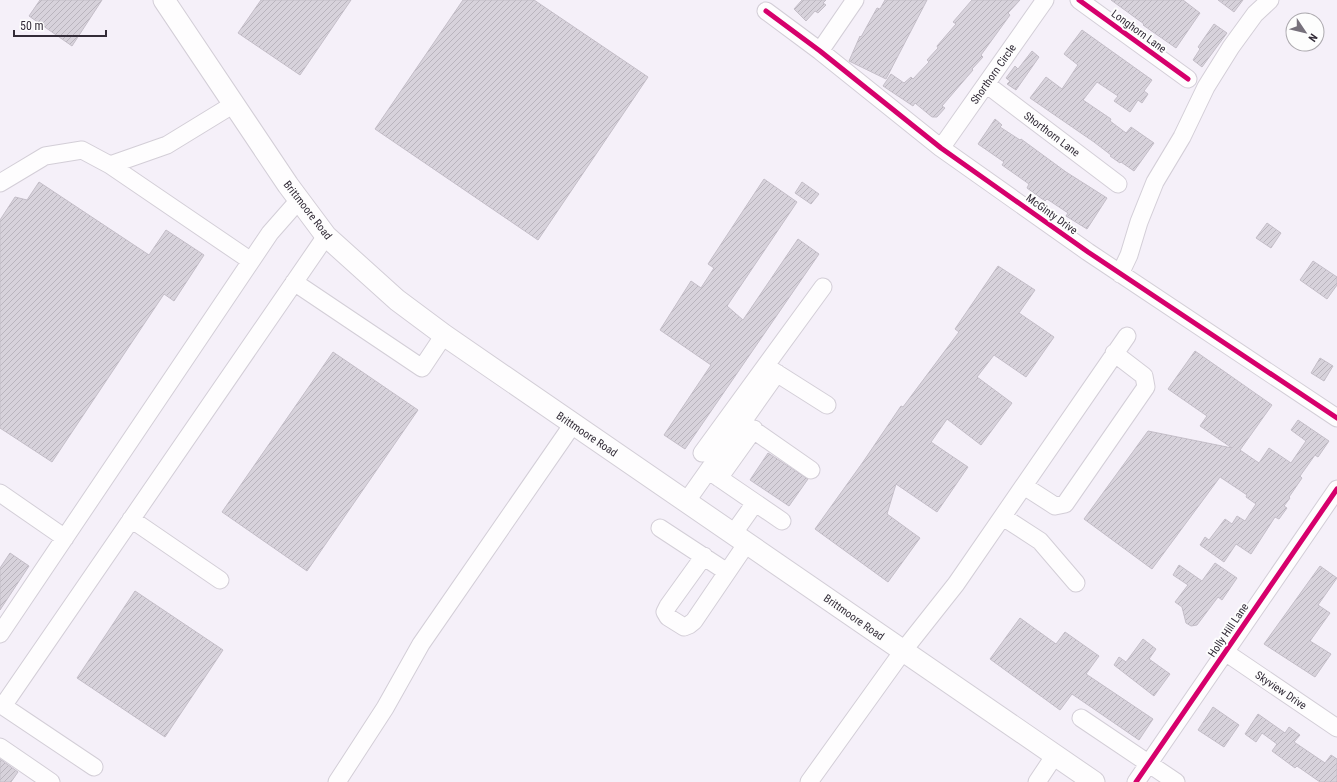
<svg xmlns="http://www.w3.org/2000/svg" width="1337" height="782" viewBox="0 0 1337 782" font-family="'Roboto Condensed',sans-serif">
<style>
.building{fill:url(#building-hatch);stroke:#c4bec8}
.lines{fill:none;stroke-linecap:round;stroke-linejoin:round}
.minor-casing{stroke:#d3ced7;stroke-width:19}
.major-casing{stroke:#d3ced7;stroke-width:23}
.minor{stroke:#fefdfe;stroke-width:17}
.major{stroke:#fefdfe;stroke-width:21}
.cycleway-casing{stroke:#fdfdfd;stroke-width:8}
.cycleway{stroke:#d6006c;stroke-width:5}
.labels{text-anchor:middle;stroke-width:4;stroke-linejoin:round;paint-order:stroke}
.street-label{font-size:11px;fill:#332c38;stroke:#fdfdfd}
</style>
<defs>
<pattern id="building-hatch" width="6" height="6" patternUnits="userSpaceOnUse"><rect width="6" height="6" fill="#d7d2db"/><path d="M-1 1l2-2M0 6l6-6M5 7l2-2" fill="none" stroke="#b9b4bd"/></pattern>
</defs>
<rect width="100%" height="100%" fill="#f5f0f9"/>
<path class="building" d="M40,0H102L72,46L29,16Z
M261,0H351L300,75L238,33Z
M463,0H534L648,77L538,240L375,129Z
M802,0H826L823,3L826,5L818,13L815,11L806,21L794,9Z
M885,0H927L886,79L849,61L860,36L861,37L877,8L880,9Z
M972,0H1020L1008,13L1010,15L981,55L983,57L972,69L973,70L942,106L945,108L937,117H932L915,103L913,106L883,86L891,74L904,83L911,77L913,79L929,62L927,60L938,48L937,46L956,24L953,22Z
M1111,0H1183L1200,13L1176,48L1143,25L1144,24Z
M1218,0H1243L1234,12Z
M1214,24L1227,33L1202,67L1193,60L1200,49L1198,47Z
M1082,30L1152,80L1144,91L1148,94L1142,103L1138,100L1130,112L1114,101L1118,96L1097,82L1083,100L1111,119L1110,121L1126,133L1131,127L1154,143L1134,171L1121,162L1120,163L1110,156L1111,155L1094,142L1030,98L1046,77L1062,89L1078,65L1064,54Z
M1032,51L1039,57L1016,90L1007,84L1010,81L1006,78L1015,66L1018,69Z
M995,119L1002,125L1000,127L1020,140L1021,139L1066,172L1107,198L1087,229L1066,216L1068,213L1047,199L1045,201L1027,188L1029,184L1002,165L1004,162L978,144Z
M764,179L797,202L727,306L743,320L798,239L819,254L685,449L664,435L711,365L660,330L691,281L701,288L714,268L708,264Z
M39,182L149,255L166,230L204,255L174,301L164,294L52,462L0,428V220L15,197L27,200Z
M802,182L819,194L811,204L795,193Z
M1267,223L1281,233L1271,248L1256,238Z
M1313,261L1337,277V285L1327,299L1300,280Z
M998,266L1035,290L1019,313L1054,337L1026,377L994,355L977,377L1012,403L981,445L947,419L931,442L968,467L937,512L896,484L887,514L920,538L888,582L815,529L863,462L901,406L903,407L959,332L955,329Z
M1195,351L1272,405L1240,450L1259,463L1269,448L1291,463L1306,441L1291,430L1298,420L1329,441L1318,457L1315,455L1300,476L1302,478L1289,497L1290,498L1284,506L1287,508L1279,519L1275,517L1251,554L1236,544L1224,562L1200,545L1205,537L1209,540L1225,519L1232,524L1237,516L1245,521L1256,504L1246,497L1247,495L1220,477L1152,569L1084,519L1148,431L1232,448L1200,426L1207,416L1168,389Z
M333,352L418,410L307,571L222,512Z
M1320,358L1333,366L1324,381L1311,373Z
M768,453L808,479L789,506L750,480Z
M10,553L29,566L0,610V568Z
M1215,563L1237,578L1222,600L1218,597L1197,625L1191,626L1186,623L1182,607L1175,602L1188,585L1173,575L1179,565L1202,581Z
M1320,566L1337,578L1318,605L1330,613L1310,641L1331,654L1315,677L1264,644Z
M135,591L223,650L165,737L77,678Z
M1020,618L1056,644L1065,632L1099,656L1086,674L1153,719L1139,740L1072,694L1060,710L990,659Z
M1143,639L1156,649L1149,659L1170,674L1154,696L1114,665L1119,657L1126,662Z
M1213,707L1239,725L1224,747L1198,730Z
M1258,714L1285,733L1289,727L1300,735L1294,742L1325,763L1331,755L1337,759V782H1320L1297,766L1295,768L1272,751L1277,744L1262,733L1256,742L1245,734Z
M0,759L18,772L11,782H0Z"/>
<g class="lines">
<g class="minor-casing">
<path id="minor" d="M1079,0L1188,79
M766,11L820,51L941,148L1088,252L1337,418
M820,51L855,0
M986,84L1118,184
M941,148L1045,0
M110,165L251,261
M0,183L45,156L82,150L110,165L167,145L234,104
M1120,274L1129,255L1139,222L1155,182L1182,137L1206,87L1231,47L1255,14L1270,0
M294,282L422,368L444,335
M767,367L827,405
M742,422L811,470
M702,453L823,287
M709,471L782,521
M719,478L754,429
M1024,486L1055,506L1065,504L1146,387L1144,376L1114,353
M0,493L65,538
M686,502L777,373
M1003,517L1040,541L1076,583
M131,519L220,580
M660,528L727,572
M733,534L755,503
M704,556L668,606L665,612L668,617L684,627L689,625L694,621L747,543
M0,634L270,233L299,200
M1225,652L1337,728
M1081,718L1176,782
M0,747L51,782
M94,767L3,706L326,236
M337,782L385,708L421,644L573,424
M809,782L903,651L956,584L1127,336
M1037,782L1055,755
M1136,782L1337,489"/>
</g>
<g class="major-casing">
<path id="major" d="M164,0L288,185L326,236L397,300L444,335L1094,782"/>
</g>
<use href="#minor" class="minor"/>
<use href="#major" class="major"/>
<g class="cycleway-casing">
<path id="cycleway" d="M1079,0L1188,79
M766,11L820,51L941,148L1088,252L1337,418
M1136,782L1337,489"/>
</g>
<use href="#cycleway" class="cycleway"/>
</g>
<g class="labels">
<g class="street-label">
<text transform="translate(1139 31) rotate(36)" y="4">Longhorn Lane</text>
<text transform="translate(993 74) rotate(-55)" y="4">Shorthorn Circle</text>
<text transform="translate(1052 134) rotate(37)" y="4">Shorthorn Lane</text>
<text transform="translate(308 210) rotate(52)" y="4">Brittmoore Road</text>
<text transform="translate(1052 214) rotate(36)" y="4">McGinty Drive</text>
<text transform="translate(587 434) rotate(34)" y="4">Brittmoore Road</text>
<text transform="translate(854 617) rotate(35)" y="4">Brittmoore Road</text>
<text transform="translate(1228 630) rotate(-56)" y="4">Holly Hill Lane</text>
<text transform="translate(1281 690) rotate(34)" y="4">Skyview Drive</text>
</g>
</g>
<g transform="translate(1305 32) rotate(125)"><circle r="19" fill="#fdfdfd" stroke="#aca9ae"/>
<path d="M0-3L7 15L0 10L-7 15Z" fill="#77717c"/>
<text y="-6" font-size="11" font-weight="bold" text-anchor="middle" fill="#332c38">N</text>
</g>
<path d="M14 30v6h92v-6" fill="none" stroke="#332c38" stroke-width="2"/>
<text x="20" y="30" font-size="12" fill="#332c38" stroke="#fdfdfd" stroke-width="3" paint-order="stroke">50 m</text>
</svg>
